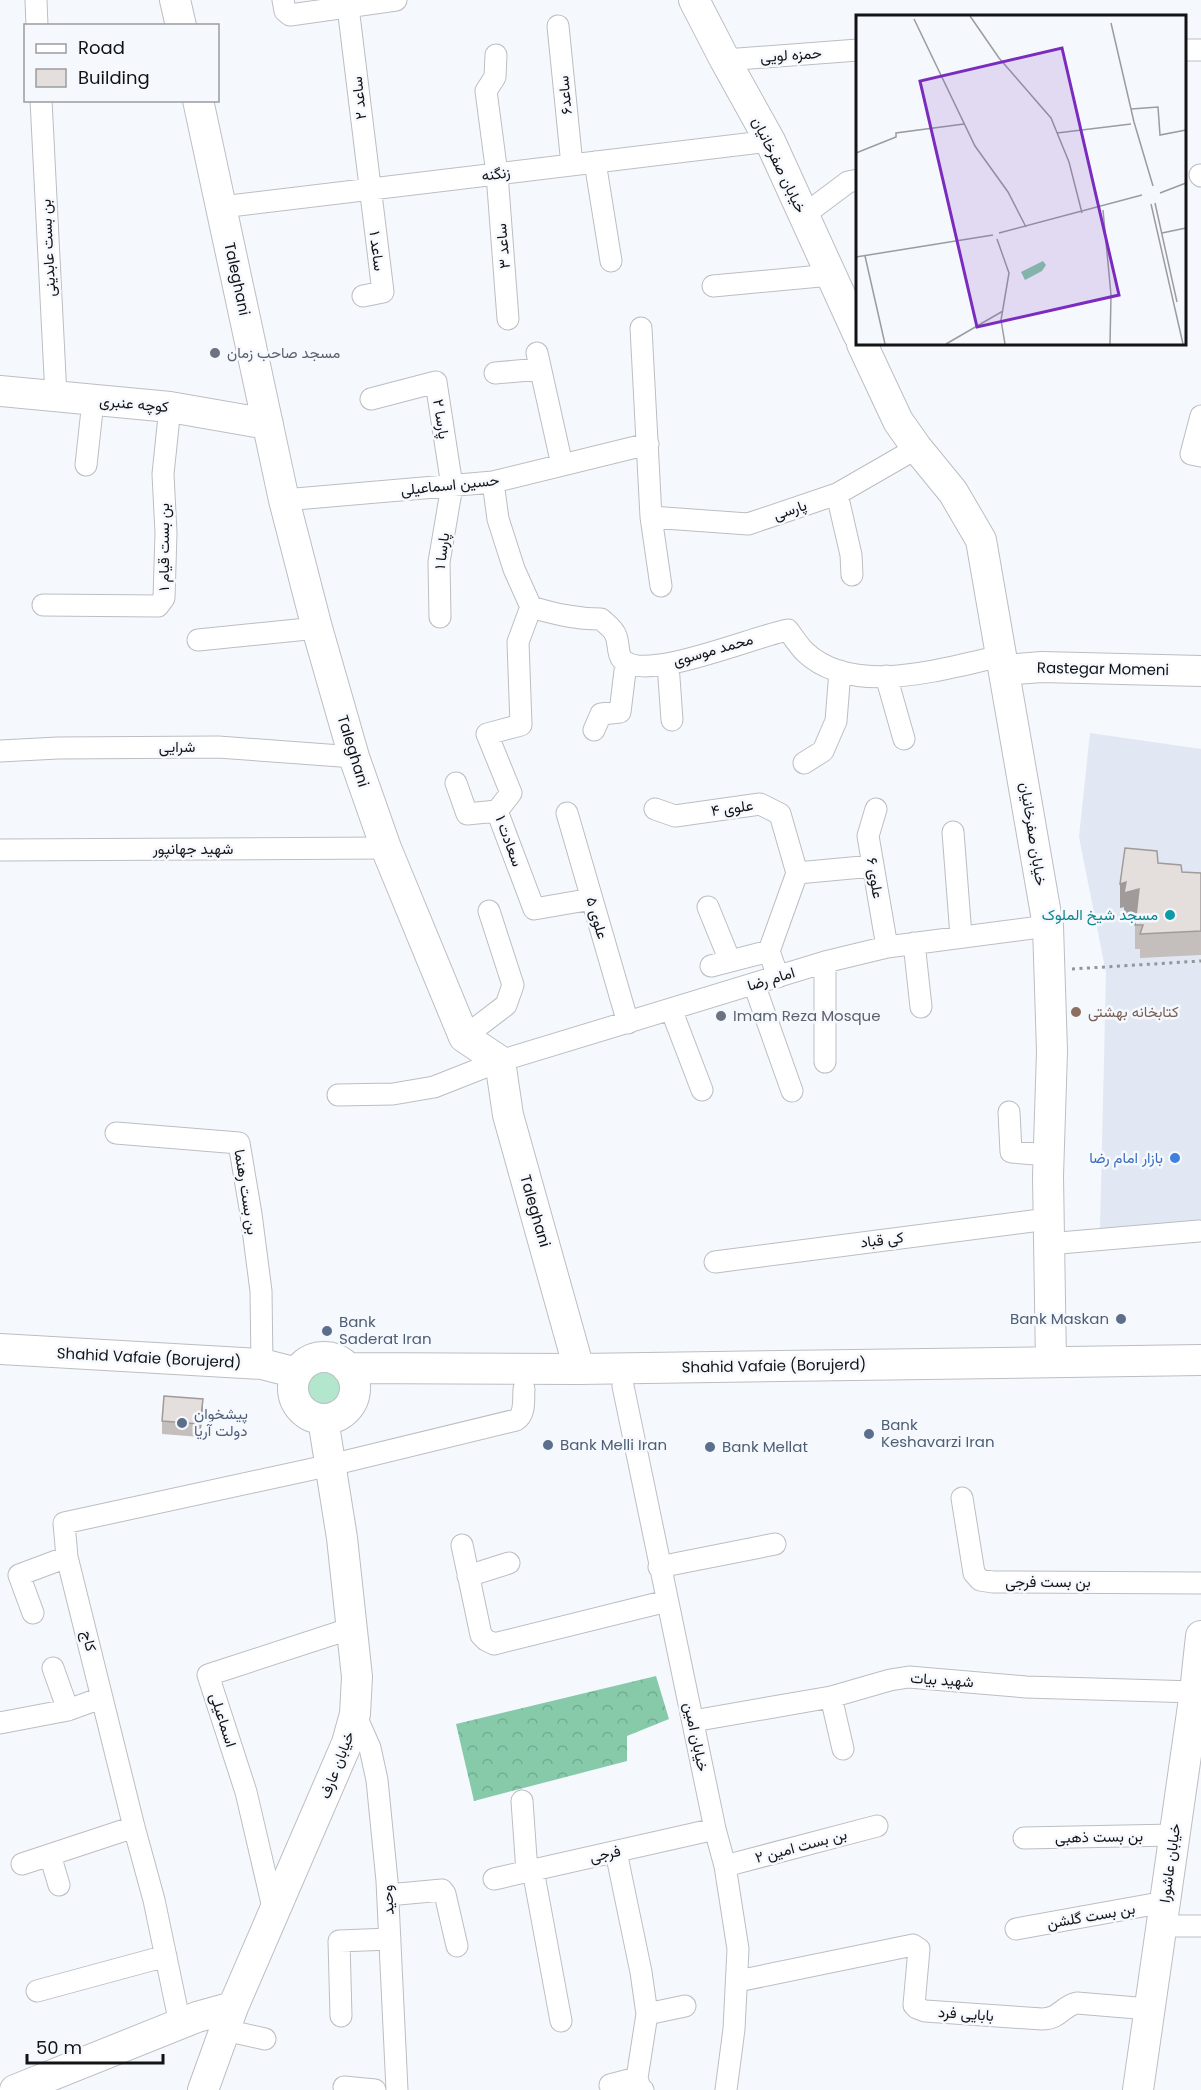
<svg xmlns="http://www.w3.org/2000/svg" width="1201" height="2090" viewBox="0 0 1201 2090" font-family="Poppins,Vazirmatn,sans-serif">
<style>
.built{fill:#e1e8f3}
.grass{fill:#b3e7cd}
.forest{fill:url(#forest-crowns)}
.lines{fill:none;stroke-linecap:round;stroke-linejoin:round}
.street-casing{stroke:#bbbec2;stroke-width:23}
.secondary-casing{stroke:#bbbec2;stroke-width:32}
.path{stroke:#939599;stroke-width:3;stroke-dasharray:3 4.5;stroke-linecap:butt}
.street{stroke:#fff;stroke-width:21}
.secondary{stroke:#fff;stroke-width:30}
.wall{fill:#c4bfbd}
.shaded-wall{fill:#a09b9a}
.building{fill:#e4dedc;stroke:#a09b9a;stroke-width:1.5}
.worship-dot{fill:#6b7280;stroke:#f5f8fd;stroke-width:2}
.culture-dot{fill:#0f9aa8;stroke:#f5f8fd;stroke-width:2}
.education-dot{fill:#8d6e63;stroke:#f5f8fd;stroke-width:2}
.shop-dot{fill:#3f7fe0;stroke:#f5f8fd;stroke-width:2}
.service-dot{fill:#5c6f8a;stroke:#f5f8fd;stroke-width:2}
.labels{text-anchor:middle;stroke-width:5;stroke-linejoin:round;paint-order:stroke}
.street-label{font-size:15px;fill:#121315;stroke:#f5f8fd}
.worship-label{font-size:15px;fill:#5b616d;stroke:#f5f8fd;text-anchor:start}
.culture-label{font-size:15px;fill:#0d838f;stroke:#f5f8fd;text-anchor:end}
.education-label{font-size:15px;fill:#785e54;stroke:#f5f8fd;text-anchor:start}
.shop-label{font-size:15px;fill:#366cbe;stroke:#f5f8fd;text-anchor:end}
.service-label{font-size:15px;fill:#4e5e75;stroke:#f5f8fd;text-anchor:start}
.inset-road{fill:none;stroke:#9a9ca0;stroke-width:1.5}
.view{fill:#7b2cbf;fill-opacity:0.15;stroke:#7b2cbf;stroke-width:3}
.inset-edge{fill:none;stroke:#121315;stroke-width:3}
</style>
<defs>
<pattern id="forest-crowns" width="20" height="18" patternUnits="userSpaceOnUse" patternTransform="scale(1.5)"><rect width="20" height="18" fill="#86caaa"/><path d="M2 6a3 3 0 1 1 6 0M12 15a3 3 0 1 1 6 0" fill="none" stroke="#73ad91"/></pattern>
</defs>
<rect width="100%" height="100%" fill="#f5f8fd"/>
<path class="built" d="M1090,733L1201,749V1220L1100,1230L1106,973L1079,837Z"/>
<path class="grass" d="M308 1388a17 17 0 1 1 34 0a17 17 0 1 1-34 0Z"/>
<path class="forest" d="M656,1676L669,1719L627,1736V1761L474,1801L456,1724Z"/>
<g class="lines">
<g class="street-casing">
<path id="street" d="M36,0L37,26
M283,0L285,11L290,15L396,0
M348,7L383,292L363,296
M558,26L572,165
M1184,50H1201
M496,55L495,77L486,91L497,174L508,319
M725,60L858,50
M41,100L56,396
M595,162L611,261
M1200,175L1201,176
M222,207L770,141
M804,215L848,182L858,180
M713,286L831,275
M641,328L651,517L661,586
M537,353L562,465
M495,373L540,369
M371,399L436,382L452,486L439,562L440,617
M1201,416L1191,454L1201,456
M86,465L93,401
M493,482L498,519L514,569L531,607C555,614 576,619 601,619C606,624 614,629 616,636C619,643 617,656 624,661C650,681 755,636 788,630C793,637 799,646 805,652C854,698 944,668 1002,656
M837,494L851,555L852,575
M284,500L493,482L648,444
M651,517L748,524L837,494L917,448
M43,605L158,606L164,598L166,533L163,474L170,407
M531,607L518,642L521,725L487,734L511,793L497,811L534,909L592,899
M198,640L317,628
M668,664L672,720
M886,676L904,739
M594,730L601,714L620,712L626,663
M0,751L58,748L218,747L354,757
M804,763L823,751L836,721L840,671
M456,783L467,814L497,811
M655,809L675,816L760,804L780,814L797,873L769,951L778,977
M876,809L868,836L887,947
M567,813L628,1023
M953,832L961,936
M0,850L386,848
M797,873L873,866
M708,907L730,961
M914,943L921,1007
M825,962V1062
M711,966L769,951
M754,984L792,1091
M671,1009L702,1090
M464,1037L506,1005L513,985L489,911
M338,1095L393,1094L434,1087L500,1061L825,962L887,947L1048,926
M1009,1112L1011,1152L1048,1155
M116,1133L239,1143L251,1214L261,1291L262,1364
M1048,1244L1199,1231
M715,1262L1048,1219
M623,1386L715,1829L725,1866L738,1949L734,2029L726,2090
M962,1498L974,1573L980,1580L993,1582L1201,1583
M462,1545L481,1635L486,1640L494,1644L667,1601
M659,1567L775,1544
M468,1576L509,1563
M33,1613L19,1575L67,1557
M53,1668L68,1710
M831,1697L843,1749
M355,1714L370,1748L377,1780L387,1881L397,2090
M693,1721L831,1697L890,1680L909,1677L1026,1687L1195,1692
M0,1723L68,1710L101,1698
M522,1801L527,1872
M1024,1838L1174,1835
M616,1852L641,1972L647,2014L637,2078L640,2088L643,2090
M50,1855L59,1885
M22,1864L134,1827
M725,1866L877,1826
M533,1870L561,2021
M494,1879L715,1829
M388,1895L442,1890L445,1894L457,1946
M274,1912L246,1792L208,1675L352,1628
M1161,1926H1201
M1016,1929L1165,1902
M738,1981L913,1945L919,1949L914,2005L917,2008L925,2011L1042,2019C1060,2019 1062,2006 1077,2003L1149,2009
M37,1991L166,1956
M647,2014L685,2006
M341,2016L339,1941L390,1939
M180,2024L154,1900L134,1827L67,1557L64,1523L331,1465L516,1420C526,1414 523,1399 524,1389
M225,2030L265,2039
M610,2085L637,2078
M344,2087L375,2090"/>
</g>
<g class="secondary-casing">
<path id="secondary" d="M175,0L181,26
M694,0L725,60L770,141L858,334
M198,100L284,500L317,628L354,757L386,848L464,1037L500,1061L508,1115L579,1369
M862,344L898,421L917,448L953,492L981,540L1048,926L1052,1051L1048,1176L1051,1362
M0,391L170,407L268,424
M1004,670L1042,667L1201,671
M0,1349L262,1364L297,1373
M293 1388a31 31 0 1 1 62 0a31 31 0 1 1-62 0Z
M347,1368L579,1369L1201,1360
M15,2090L197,2017L233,2007
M203,2090L233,2007L347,1743L355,1714L357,1677L342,1538L323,1419
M1138,2090L1195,1692L1201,1636"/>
</g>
<path class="path" d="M1072,969L1201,961"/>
<use href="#street" class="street"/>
<use href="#secondary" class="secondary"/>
</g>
<path class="wall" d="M1158,863L1182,872L1201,873V955L1140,958V949H1135V925L1137,914L1124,917V907L1120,908Z
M203,1412L200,1437L162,1434V1421Z"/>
<path class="shaded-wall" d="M1126,882L1139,889V914L1124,917V907L1120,908V884Z
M203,1399V1412L200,1437V1424Z"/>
<path class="building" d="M1125,848L1157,851L1158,863L1181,865L1182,872L1201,873V931L1140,934L1143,925H1135L1139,889L1124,893L1126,882L1120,884Z
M164,1396L203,1399L200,1424L162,1421Z"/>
<g class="worship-dot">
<circle cx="215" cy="353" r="6"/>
<circle cx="721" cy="1016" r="6"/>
</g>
<circle class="culture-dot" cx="1170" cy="915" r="6"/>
<circle class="education-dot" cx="1076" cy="1012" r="6"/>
<circle class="shop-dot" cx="1175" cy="1158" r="6"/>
<g class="service-dot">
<circle cx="1121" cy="1319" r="6"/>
<circle cx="327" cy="1331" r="6"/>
<circle cx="182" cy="1423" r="6"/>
<circle cx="869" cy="1434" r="6"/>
<circle cx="548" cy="1445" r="6"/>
<circle cx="710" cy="1447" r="6"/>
</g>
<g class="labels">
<g class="street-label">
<text transform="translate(791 55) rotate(-4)" y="5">حمزه لویی</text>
<text transform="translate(565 95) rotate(-95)" y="5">ساعد۶</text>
<text transform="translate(359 98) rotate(-96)" y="5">ساعد ۲</text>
<text transform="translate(779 165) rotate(64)" y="5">خیابان صفرخانیان</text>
<text transform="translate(496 174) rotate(-7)" y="5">زنگنه</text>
<text transform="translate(503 246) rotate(-95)" y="5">ساعد ۳</text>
<text transform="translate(48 248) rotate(-93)" y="5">بن بست عابدینی</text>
<text transform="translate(377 251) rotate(83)" y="5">ساعد ۱</text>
<text transform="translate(237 279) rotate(78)" y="5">Taleghani</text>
<text transform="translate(134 404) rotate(5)" y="5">کوچه عنبری</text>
<text transform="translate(441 419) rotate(81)" y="5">پارسا ۲</text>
<text transform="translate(450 485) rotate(-6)" y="5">حسین اسماعیلی</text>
<text transform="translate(790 510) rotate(-19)" y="5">پارسی</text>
<text transform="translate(164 547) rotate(-90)" y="5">بن بست قیام ۱</text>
<text transform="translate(442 551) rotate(-83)" y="5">پارسا ۱</text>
<text transform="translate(713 650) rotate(-16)" y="5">محمد موسوی</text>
<text transform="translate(1103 669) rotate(1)" y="5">Rastegar Momeni</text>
<text x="177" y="752">شرایی</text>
<text transform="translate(353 751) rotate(73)" y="5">Taleghani</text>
<text transform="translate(732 808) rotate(-8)" y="5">علوی ۴</text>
<text transform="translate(1033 834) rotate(81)" y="5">خیابان صفرخانیان</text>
<text transform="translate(509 841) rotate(70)" y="5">سعادت ۱</text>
<text x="193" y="854">شهید جهانپور</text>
<text transform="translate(875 878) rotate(81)" y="5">علوی ۶</text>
<text transform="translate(597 918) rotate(74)" y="5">علوی ۵</text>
<text transform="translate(771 979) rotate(-17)" y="5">امام رضا</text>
<text transform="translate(246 1192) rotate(81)" y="5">بن بست رهنما</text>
<text transform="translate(535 1211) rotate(74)" y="5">Taleghani</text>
<text transform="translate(882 1240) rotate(-7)" y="5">کی قباد</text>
<text transform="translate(149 1358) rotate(3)" y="5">Shahid Vafaie (Borujerd)</text>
<text transform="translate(774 1366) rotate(-1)" y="5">Shahid Vafaie (Borujerd)</text>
<text x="1048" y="1587">بن بست فرجی</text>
<text transform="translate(89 1641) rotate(77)" y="5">کاج</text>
<text transform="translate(942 1680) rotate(4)" y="5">شهید بیات</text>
<text transform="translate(223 1720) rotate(72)" y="5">اسماعیلی</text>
<text transform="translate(696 1737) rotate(78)" y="5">خیابان امین</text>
<text transform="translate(337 1765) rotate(-69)" y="5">خیابان عارف</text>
<text transform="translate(1099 1837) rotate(-1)" y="5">بن بست ذهبی</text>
<text transform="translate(801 1846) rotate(-15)" y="5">بن بست امین ۲</text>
<text transform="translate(605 1854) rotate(-13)" y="5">فرجی</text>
<text transform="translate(1170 1863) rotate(-82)" y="5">خیابان عاشورا</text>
<text transform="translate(388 1900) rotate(-93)" y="5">وحید</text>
<text transform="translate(1091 1916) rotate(-10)" y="5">بن بست گلشن</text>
<text transform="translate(966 2014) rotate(4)" y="5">بابایی فرد</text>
</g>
<g class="worship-label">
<text x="227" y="358">مسجد صاحب زمان</text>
<text x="733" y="1021">Imam Reza Mosque</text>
</g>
<g class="culture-label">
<text x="1158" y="920">مسجد شیخ الملوک</text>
</g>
<g class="education-label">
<text x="1088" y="1017">کتابخانه بهشتی</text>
</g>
<g class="shop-label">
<text x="1163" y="1163">بازار امام رضا</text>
</g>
<g class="service-label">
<text x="1109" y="1324" text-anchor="end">Bank Maskan</text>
<text x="339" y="1327">Bank<tspan x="339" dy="17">Saderat Iran</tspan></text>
<text x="194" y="1419">پیشخوان<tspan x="194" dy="17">دولت آریا</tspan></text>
<text x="881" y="1430">Bank<tspan x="881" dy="17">Keshavarzi Iran</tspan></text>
<text x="560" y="1450">Bank Melli Iran</text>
<text x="722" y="1452">Bank Mellat</text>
</g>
</g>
<g transform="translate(856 15)">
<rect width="330" height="330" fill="#f5f8fd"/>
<path d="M187,246L190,250L186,256L169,265L165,257Z" fill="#86caaa"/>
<path class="inset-road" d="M114,1L143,43L195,103L213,147L226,198M58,4L119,131L152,177L170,212M255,8L278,107L297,171M275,94L302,92L304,120L330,115M201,118L275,109M0,138L40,122V118L108,109M304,178L330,168M299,188L321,287M295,189L327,329M247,195L255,280L254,329M143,218L286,180M306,218L330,213M141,224L153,258L145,305L149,329M9,241L29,329M0,242L137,220M90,329L147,296"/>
<path class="view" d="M206,33L263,280L121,312L64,66Z"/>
<rect width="330" height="330" class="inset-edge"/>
</g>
<rect x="24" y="24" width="195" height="78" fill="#f5f8fd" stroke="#9a9ca0" stroke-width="1.5"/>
<rect x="36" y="44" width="30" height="9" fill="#ffffff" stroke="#9a9ca0" stroke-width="1.5"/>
<text x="78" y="54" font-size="18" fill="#121315">Road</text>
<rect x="36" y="69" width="30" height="18" fill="#e4dedc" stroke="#9a9ca0" stroke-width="1.5"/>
<text x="78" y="84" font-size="18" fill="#121315">Building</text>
<path d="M27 2054v9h136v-9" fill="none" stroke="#121315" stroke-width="3"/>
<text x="36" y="2054" font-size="18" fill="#121315" stroke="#f5f8fd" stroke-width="4.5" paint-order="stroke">50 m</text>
</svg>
